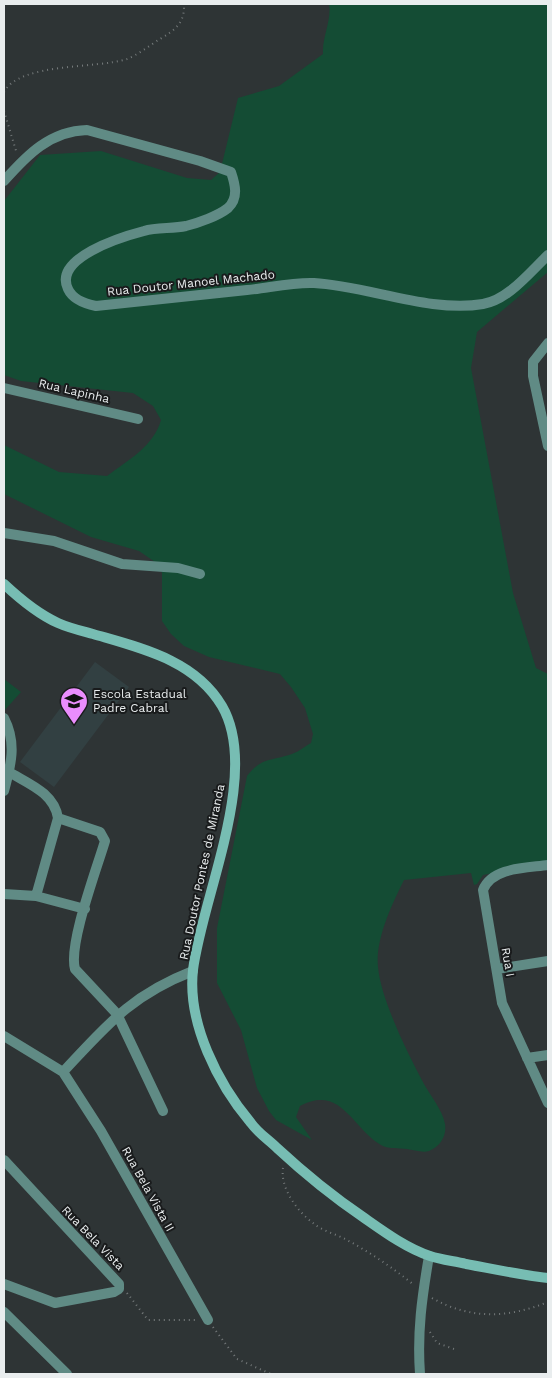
<svg xmlns="http://www.w3.org/2000/svg" width="552" height="1378" viewBox="0 0 552 1378" font-family="'Work Sans',sans-serif">
<style>
.built{fill:#324042}
.green{fill:#144c34}
.lines{fill:none;stroke-linecap:round;stroke-linejoin:round}
.path{stroke:#757a7b;stroke-width:2;stroke-dasharray:1 4;stroke-linecap:butt}
.street{stroke:#608b85;stroke-width:10}
.secondary{stroke:#77bdb3;stroke-width:10}
.labels{text-anchor:middle;stroke-width:4;stroke-linejoin:round;paint-order:stroke}
.street-label{font-size:12px;fill:#e9edee;stroke:#191b1c}
.poi-label{font-size:12px;fill:#e9edee;stroke:#191b1c;text-anchor:start}
</style>
<rect width="100%" height="100%" fill="#2e3435"/>
<path class="built" d="M95,662L129,687L54,787L20,762Z"/>
<path class="green" d="M329,4H548V272L477,332L471,368L513,593L536,668L548,674V862L483,875L477,884L474,885L471,873L404,880C392,904 375,940 378,967C381,1000 408,1054 424,1084C430,1095 443,1111 445,1124C447,1136 440,1147 429,1151C423,1153 413,1150 407,1149C399,1148 387,1149 381,1145C352,1128 341,1084 300,1106L296,1117L312,1140L276,1120L269,1111L257,1088L241,1030L217,983V928L247,776C261,758 269,761 289,755C297,753 304,747 311,743L313,734L305,708L291,687L280,674L209,657L184,646L171,634L162,621V573L158,564L139,551L91,537L4,494V445L59,472L107,476C127,461 154,446 161,420L153,406L133,393L21,381L4,375V201L40,155L101,151L187,178L211,180L220,172L238,98L279,86L323,54C322,37 332,20 329,4Z
M4,679L21,692L4,711Z"/>
<g class="lines">
<path class="path" d="M4,92C20,62 97,69 127,59C138,55 150,45 160,39C175,30 185,23 184,4
M4,111L17,154
M283,1168C280,1188 297,1211 313,1223C322,1231 336,1234 347,1240C371,1253 393,1268 414,1285
M127,1293L148,1320H197
M432,1298C471,1320 508,1318 548,1302
M213,1327L237,1359L271,1374
M430,1332L437,1343L457,1350"/>
<path class="street" d="M4,181C27,155 50,131 87,130L200,161L231,172C235,184 239,198 228,208C218,216 198,223 186,226C172,229 157,227 144,231C121,237 53,258 68,289C73,300 86,304 96,306C146,301 197,295 247,290C268,288 293,282 314,283C368,286 430,313 483,304C508,300 530,272 548,255
M548,343L533,362V376L548,446
M4,388L138,419
M4,533L54,541L122,564L178,568L200,574
M4,718C17,743 11,765 4,791
M9,772C29,784 54,793 58,818L36,896
M58,818L100,832L105,841C97,868 68,945 75,969L117,1014L163,1111
M548,865C527,868 492,867 483,890L502,1003L548,1103
M4,894L36,896L85,909
M497,969L548,961
M4,1036L63,1072L101,1131L208,1320
M527,1058L548,1055
M63,1072C107,1025 131,995 193,971
M4,1160L119,1284V1289L114,1292L55,1303L4,1284
M4,1312L67,1374
M420,1374C417,1332 422,1297 429,1256"/>
<path class="secondary" d="M4,584C20,599 38,614 58,623C69,628 82,631 93,634C141,648 195,660 222,706C261,773 202,897 193,970C187,1023 218,1084 251,1123C258,1133 269,1140 277,1148C304,1173 332,1196 363,1217C383,1231 406,1248 430,1256C442,1260 454,1261 466,1264C493,1269 520,1275 548,1278"/>
</g>
<defs>
<g id="school-pin" transform="scale(1.4375)"><path d="M0 17L-7.5 6A9.5 9.5 0 1 1 7.5 6Z" fill="#ea8dfd" stroke="#191b1c"/><path d="M0-5L7-2L0 1L-7-2ZM-4 1L0 2.5L4 1V4Q0 6-4 4Z" fill="#111"/></g>
</defs>
<g fill-rule="evenodd">
<use href="#school-pin" x="74" y="701"/>
</g>
<g class="labels">
<g class="street-label">
<text transform="translate(191 283) rotate(-6)" y="4">Rua Doutor Manoel Machado</text>
<text transform="translate(74 391) rotate(13)" y="4">Rua Lapinha</text>
<text transform="translate(202 872) rotate(-78)" y="4">Rua Doutor Pontes de Miranda</text>
<text transform="translate(508 962) rotate(80)" y="4">Rua I</text>
<text transform="translate(148 1189) rotate(61)" y="4">Rua Bela Vista II</text>
<text transform="translate(93 1238) rotate(46)" y="4">Rua Bela Vista</text>
</g>
<g class="poi-label">
<text x="93" y="698">Escola Estadual<tspan x="93" dy="14">Padre Cabral</tspan></text>
</g>
</g>
<rect width="552" height="1378" fill="none" stroke="#e9edee" stroke-width="10"/>
</svg>
